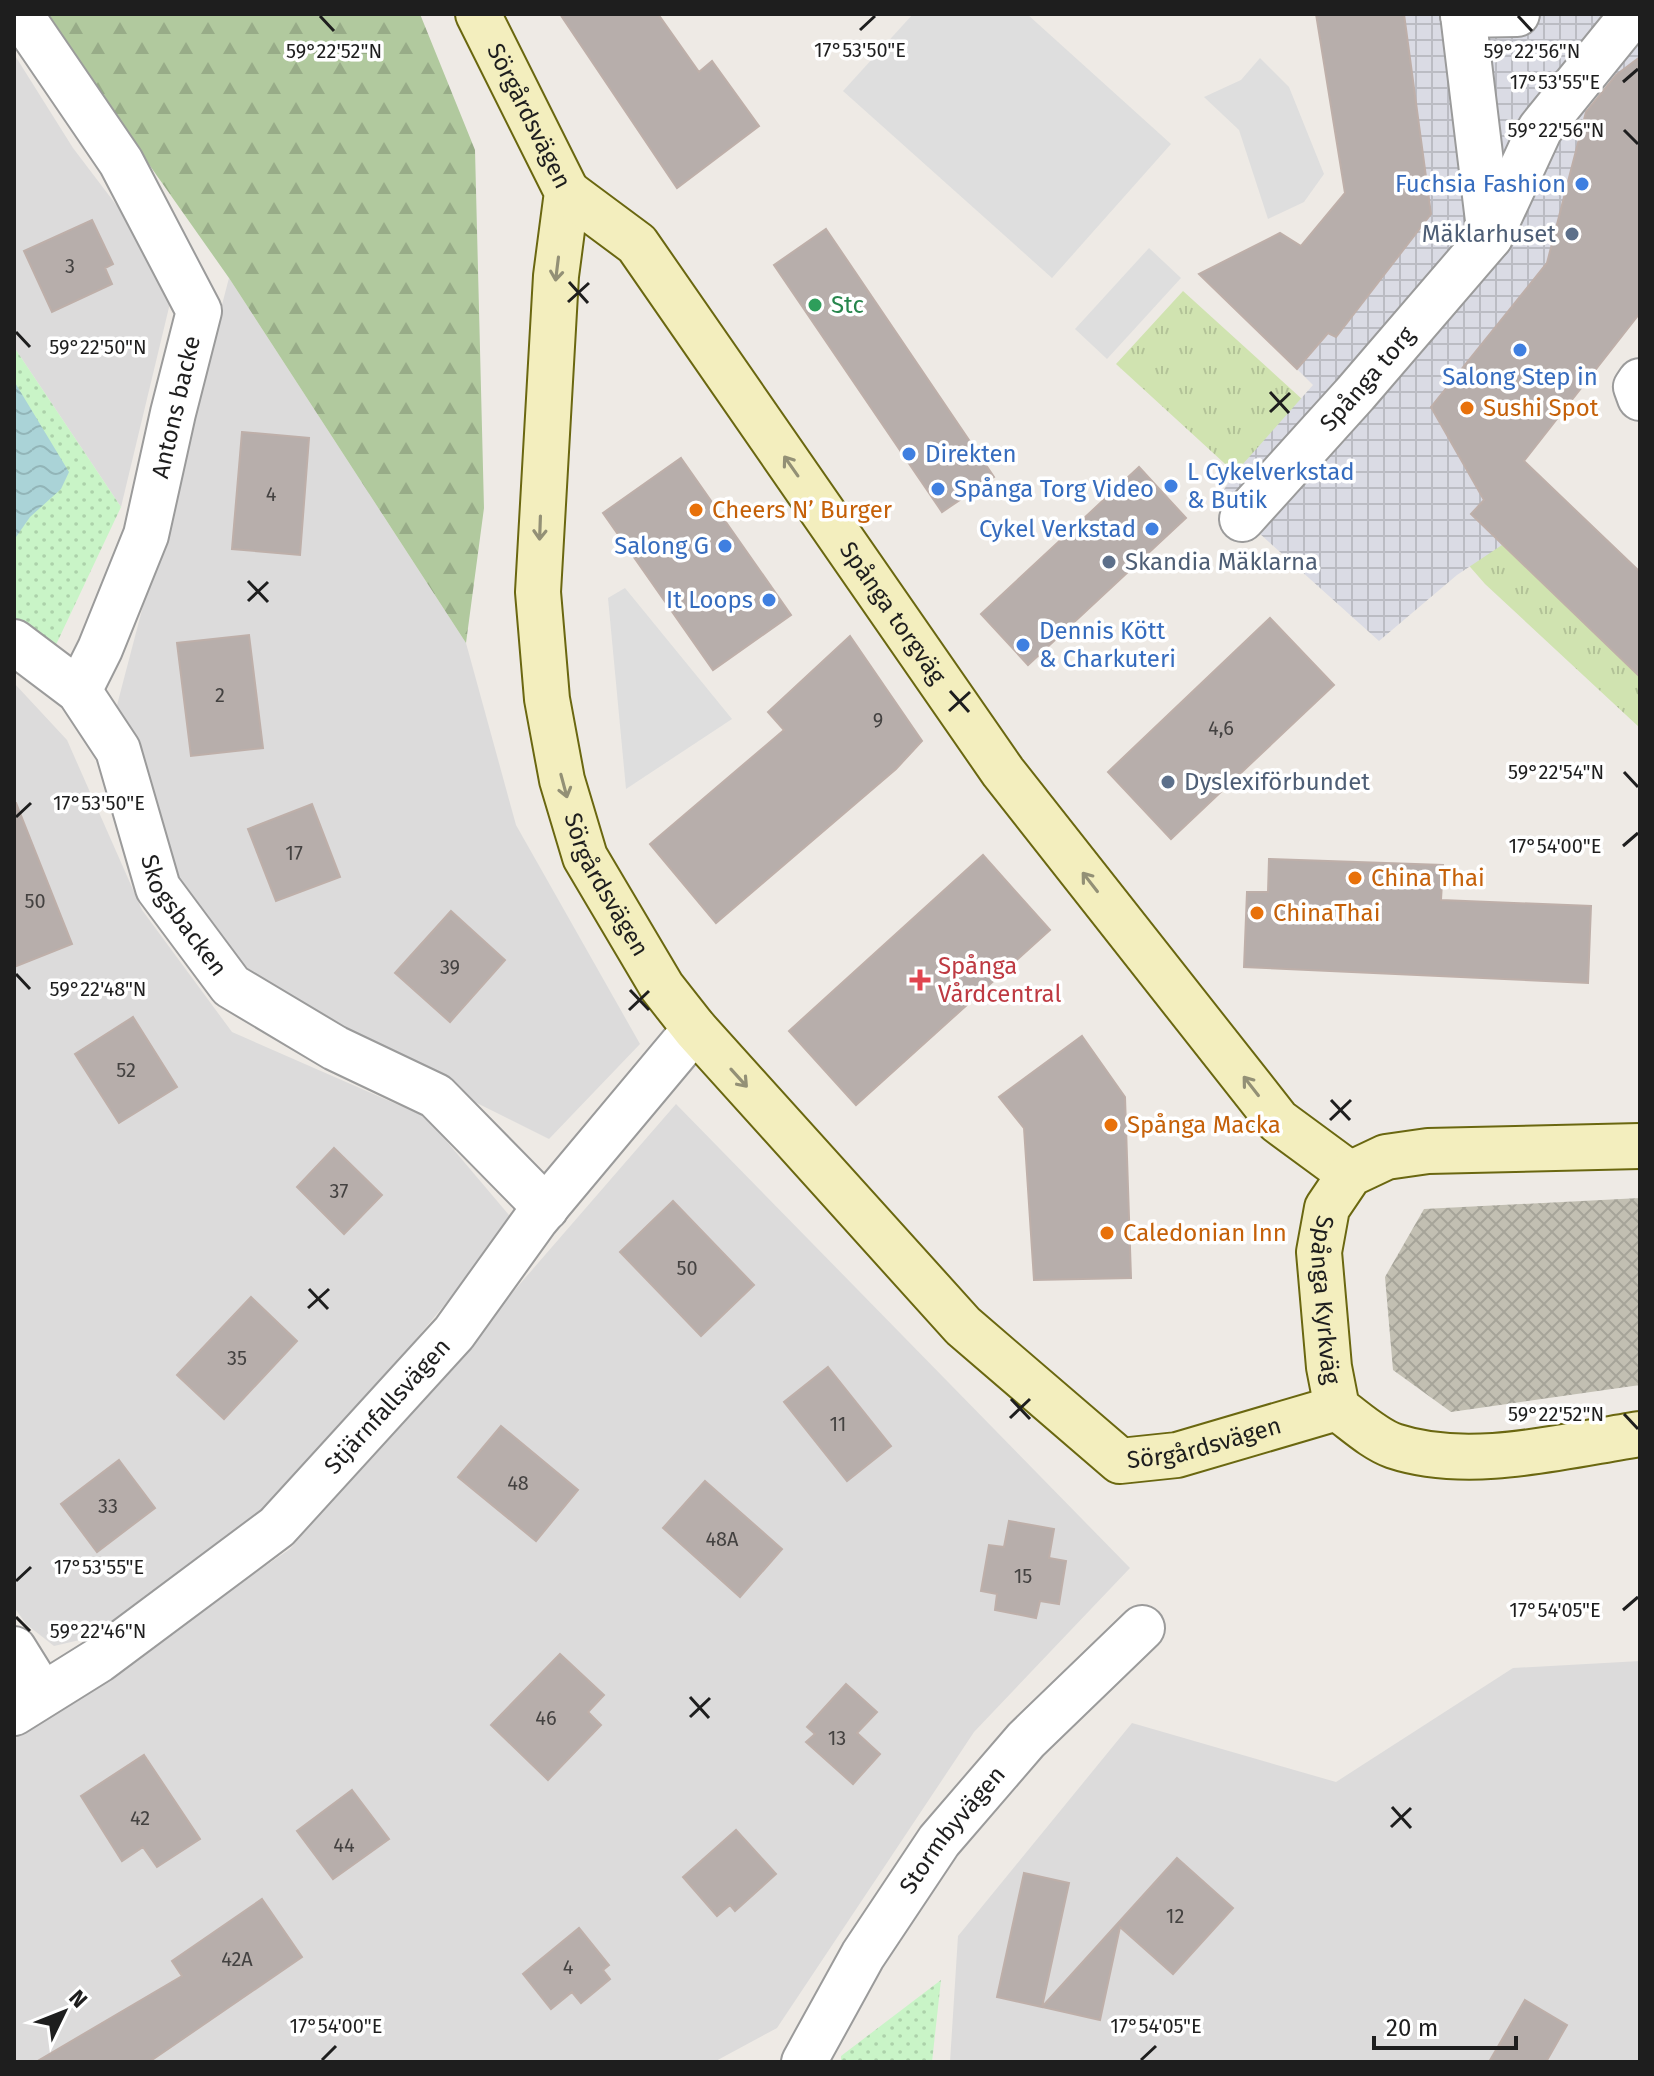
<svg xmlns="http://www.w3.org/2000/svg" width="1654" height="2076" viewBox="0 0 1654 2076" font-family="'Fira Sans',sans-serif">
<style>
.residential{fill:#dcdbdb}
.construction{fill:url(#construction-cross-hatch)}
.grass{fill:url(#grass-tufts)}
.forest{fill:url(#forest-firs)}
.park{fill:url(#park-dots)}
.parking{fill:#dedede}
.plaza{fill:url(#plaza-grid)}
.water{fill:url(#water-waves)}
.building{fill:#b7aeab;stroke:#beafa9;stroke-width:2}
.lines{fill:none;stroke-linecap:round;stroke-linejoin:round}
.street-casing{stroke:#9b9b9b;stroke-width:48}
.secondary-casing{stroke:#6a6710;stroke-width:48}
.street{stroke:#fff;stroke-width:44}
.secondary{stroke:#f3eebe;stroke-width:44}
.oneway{stroke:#939076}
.ticks{fill:none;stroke:#1e1e1e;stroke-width:3}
.shop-dot{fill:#3f7fe0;stroke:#fff;stroke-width:3}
.service-dot{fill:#5c6f8a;stroke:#fff;stroke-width:3}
.leisure-dot{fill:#2e9e5b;stroke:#fff;stroke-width:3}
.food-dot{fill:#e8710a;stroke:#fff;stroke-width:3}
.health-dot{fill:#e0444e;stroke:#fff;stroke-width:3}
.labels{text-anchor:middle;stroke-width:7;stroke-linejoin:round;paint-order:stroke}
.number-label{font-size:20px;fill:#444241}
.street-label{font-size:24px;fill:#1e1e1e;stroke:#fff}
.shop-label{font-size:24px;fill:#366cbe;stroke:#fff;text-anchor:end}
.service-label{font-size:24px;fill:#4e5e75;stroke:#fff;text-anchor:start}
.leisure-label{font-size:24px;fill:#27864d;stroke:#fff;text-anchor:start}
.food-label{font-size:24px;fill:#c56008;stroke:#fff;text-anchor:start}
.health-label{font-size:24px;fill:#be3a42;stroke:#fff;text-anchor:start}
.ticks-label{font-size:20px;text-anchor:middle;fill:#1e1e1e;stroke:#fff;stroke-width:7;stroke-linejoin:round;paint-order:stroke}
</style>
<defs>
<pattern id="construction-cross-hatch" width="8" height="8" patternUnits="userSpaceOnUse" patternTransform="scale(2)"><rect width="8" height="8" fill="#c2bfb2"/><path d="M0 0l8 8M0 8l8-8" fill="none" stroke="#a6a499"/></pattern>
<pattern id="grass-tufts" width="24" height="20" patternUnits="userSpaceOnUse" patternTransform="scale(2)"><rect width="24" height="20" fill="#d0e3b0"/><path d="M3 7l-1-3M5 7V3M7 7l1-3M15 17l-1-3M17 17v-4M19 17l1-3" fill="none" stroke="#b2c297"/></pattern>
<pattern id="forest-firs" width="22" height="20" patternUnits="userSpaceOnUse" patternTransform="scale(2)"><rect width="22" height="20" fill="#b1c99e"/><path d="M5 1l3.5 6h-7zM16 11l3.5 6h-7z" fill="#98ac88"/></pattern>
<pattern id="park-dots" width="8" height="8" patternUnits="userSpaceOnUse" patternTransform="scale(2)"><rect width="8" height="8" fill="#c9f4c7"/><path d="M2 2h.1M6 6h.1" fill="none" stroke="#acd1aa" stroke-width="1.8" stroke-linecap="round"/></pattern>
<pattern id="plaza-grid" width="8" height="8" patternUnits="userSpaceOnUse" patternTransform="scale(2)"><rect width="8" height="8" fill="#dadbe4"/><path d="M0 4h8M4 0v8" fill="none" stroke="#bbbcc3"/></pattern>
<pattern id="water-waves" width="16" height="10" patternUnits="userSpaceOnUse" patternTransform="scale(2)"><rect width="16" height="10" fill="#aad3d7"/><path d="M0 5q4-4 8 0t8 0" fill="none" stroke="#92b5b8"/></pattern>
</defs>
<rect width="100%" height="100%" fill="#eeeae5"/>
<path class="residential" d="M14,54L73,148L155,256L171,299L121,507L14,347Z
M229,278L466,643L516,825L640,1044L549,1139L332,1031L239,972L171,874L116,709Z
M14,683L67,740L142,910L232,1032L426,1117L514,1221L266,1520L84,1639L54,1646L26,1624L14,1607Z
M676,1104L1130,1568L974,1732L777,2028L714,2062H14V1739L290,1549Z
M1640,1661V2062H950L958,1936L1132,1723L1336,1782L1513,1668Z"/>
<path class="construction" d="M1640,1198V1385L1451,1412L1393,1370L1385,1277L1424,1209Z"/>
<path class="grass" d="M1183,291L1303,400L1235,473L1116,364Z
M1398,390L1471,515L1640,677V728L1485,584L1458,553Z"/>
<path class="forest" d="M43,14H420L475,150L484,508L466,643L229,278Z"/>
<path class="park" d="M14,347L121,507L53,651L14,618Z
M941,1980L932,2062H841V2056Z"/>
<path class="parking" d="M913,14H1027L1171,144L1052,278L843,91Z
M1260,58L1289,87L1324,174L1304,202L1268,219L1239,130L1204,97L1241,80Z
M1149,248L1181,278L1107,359L1075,329Z
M625,588L732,719L626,789L608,598Z"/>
<path class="plaza" d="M1404,14H1640V60L1591,94L1547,263L1431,407L1446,434L1503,481L1471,514L1502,545L1457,575L1379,641L1219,497L1235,473L1313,385L1297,369L1328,333L1336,337Z"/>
<path class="water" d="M14,381L69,472L61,489L30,517L14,540Z"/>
<path class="building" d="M560,14H658L699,72L712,61L759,126L677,188Z
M1316,14H1404L1431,214L1336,337L1328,333L1297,369L1199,274L1280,233L1301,246L1345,193Z
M1640,57V313L1524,461L1640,572V677L1471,514L1484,500L1431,407L1547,263L1586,112L1616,75Z
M92,220L113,264L105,268L112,284L52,312L24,251Z
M826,229L994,477L942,512L774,265Z
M242,432L309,438L300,555L232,549Z
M681,458L791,615L713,670L603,513Z
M1139,467L1186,518L1028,665L981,614Z
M1270,618L1334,685L1171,839L1108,772Z
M249,635L263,748L191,756L177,643Z
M850,636L922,741L896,769L716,923L650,844L784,730L768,712Z
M14,803H16L72,944L14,967Z
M312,804L340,877L276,901L248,829Z
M983,855L1050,930L856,1105L789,1031Z
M1269,859L1443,865L1441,900L1591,906L1588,983L1244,967L1247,892H1268Z
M451,911L505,960L450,1022L395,973Z
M133,1017L177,1087L119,1123L75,1054Z
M1082,1036L1125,1097L1131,1278L1034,1280L1024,1128L999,1097Z
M334,1148L382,1195L344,1234L297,1187Z
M673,1201L754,1285L701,1336L620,1252Z
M251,1297L297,1341L224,1419L177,1375Z
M828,1367L891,1446L847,1481L784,1402Z
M501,1426L578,1490L536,1541L458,1477Z
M119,1460L155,1508L97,1552L61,1504Z
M705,1481L782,1549L740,1597L663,1528Z
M1009,1521L1054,1529L1049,1558L1066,1561L1059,1604L1040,1601L1036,1618L995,1610L997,1594L981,1591L989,1545L1004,1547Z
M560,1654L604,1695L588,1712L601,1725L548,1780L491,1725Z
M846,1684L877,1712L857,1733L880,1754L853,1784L806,1742L815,1734L807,1727Z
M144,1755L200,1839L157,1867L143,1847L122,1861L81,1796Z
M352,1790L389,1839L333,1879L297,1831Z
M736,1830L776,1874L735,1911L730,1905L717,1916L683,1877Z
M1177,1858L1233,1908L1173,1974L1120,1927L1100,2020L1042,2007Z
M1024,1873L1069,1883L1042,2007L997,1997Z
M262,1899L302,1957L149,2062H36L182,1976L172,1961Z
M579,1928L609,1965L603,1970L610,1979L581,2003L572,1992L551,2009L523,1974Z
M1525,2000L1567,2025L1546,2062H1489Z"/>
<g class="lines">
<g class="street-casing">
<g id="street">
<path d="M20,14L121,162L199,311L173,413L146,535L100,649L79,691"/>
<path d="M1463,14L1490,237"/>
<path d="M1463,15L1517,14"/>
<path d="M1640,381L1636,387L1640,398"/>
<path id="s1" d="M1242,519L1355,394L1490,237L1540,129L1633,14"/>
<path id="s2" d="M14,642L79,691L118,750L158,888L231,986L335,1048L436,1096L546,1208"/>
<path d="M14,1649L42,1694"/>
<path id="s3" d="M14,1713L99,1660L277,1527L454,1333L536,1219L695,1029"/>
<path id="s4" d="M804,2062L863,1955L939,1841L1026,1740L1142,1628"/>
</g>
</g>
<g class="secondary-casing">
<g id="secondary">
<path id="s5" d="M478,14L567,192L556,276L538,592L547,699L562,780L585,857L662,987L695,1029L963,1326L1120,1461L1177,1455L1337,1408"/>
<path id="s6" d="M567,192L637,244L1003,772L1278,1121L1350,1174"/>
<path id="s7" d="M1640,1146L1428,1151L1386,1157L1350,1174L1327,1208L1319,1252L1329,1367L1337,1408C1354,1420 1374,1439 1394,1446C1469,1471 1563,1446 1640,1434"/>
</g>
</g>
<use href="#street" class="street"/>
<use href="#secondary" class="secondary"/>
</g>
<defs><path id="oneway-shaft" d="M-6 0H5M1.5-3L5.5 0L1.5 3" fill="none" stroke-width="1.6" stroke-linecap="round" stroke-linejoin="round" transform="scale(2)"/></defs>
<g class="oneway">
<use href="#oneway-shaft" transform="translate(557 269) rotate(97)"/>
<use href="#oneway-shaft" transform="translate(791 466) rotate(-125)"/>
<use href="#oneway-shaft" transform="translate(540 528) rotate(92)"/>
<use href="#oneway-shaft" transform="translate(564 786) rotate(75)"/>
<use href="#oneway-shaft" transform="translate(1090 882) rotate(-128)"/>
<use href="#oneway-shaft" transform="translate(739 1078) rotate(48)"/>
<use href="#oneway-shaft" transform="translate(1251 1086) rotate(-128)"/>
</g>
<path class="ticks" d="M320,16L334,31M1518,16L1532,31M860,30L875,16M1623,82L1638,69M1624,130L1638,144M569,282L588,303M568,302L589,283M16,332L30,347M1270,392L1289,413M1270,412L1290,393M248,581L268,602M248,601L268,582M950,691L969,712M949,711L970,692M1624,772L1638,787M16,817L31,803M1623,846L1638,833M16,974L30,989M630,990L649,1010M629,1010L649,991M1331,1100L1350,1120M1330,1120L1351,1100M309,1289L328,1309M308,1308L329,1289M1011,1399L1030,1419M1624,1414L1638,1429M1010,1418L1030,1399M16,1581L31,1567M1623,1610L1638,1597M16,1617L30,1631M690,1697L709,1718M690,1717L710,1698M1392,1807L1411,1828M1391,1827L1411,1808M322,2060L336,2046M1141,2060L1156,2046"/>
<g class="shop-dot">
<circle cx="1582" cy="184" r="8"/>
<circle cx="1520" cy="350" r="8"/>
<circle cx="909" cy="454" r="8"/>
<circle cx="1171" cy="486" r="8"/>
<circle cx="938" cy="489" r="8"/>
<circle cx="1152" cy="529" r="8"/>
<circle cx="725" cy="546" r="8"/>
<circle cx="769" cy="600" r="8"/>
<circle cx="1023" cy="645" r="8"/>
</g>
<g class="service-dot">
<circle cx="1572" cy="234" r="8"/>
<circle cx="1109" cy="562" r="8"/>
<circle cx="1168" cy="782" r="8"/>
</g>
<circle class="leisure-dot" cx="815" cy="305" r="8"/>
<g class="food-dot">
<circle cx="1467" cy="408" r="8"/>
<circle cx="696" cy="510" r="8"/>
<circle cx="1355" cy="878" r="8"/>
<circle cx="1257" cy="913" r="8"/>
<circle cx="1111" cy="1125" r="8"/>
<circle cx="1107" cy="1233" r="8"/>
</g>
<path class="health-dot" d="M916 968h8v8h8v8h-8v8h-8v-8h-8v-8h8z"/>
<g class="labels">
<g class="number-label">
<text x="70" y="273">3</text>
<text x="271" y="501">4</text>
<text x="220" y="702">2</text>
<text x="878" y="727">9</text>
<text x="1221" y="735">4,6</text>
<text x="294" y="860">17</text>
<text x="35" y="908">50</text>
<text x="450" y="974">39</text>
<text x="126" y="1077">52</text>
<text x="339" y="1198">37</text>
<text x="687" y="1275">50</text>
<text x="237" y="1365">35</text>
<text x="838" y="1431">11</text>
<text x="518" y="1490">48</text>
<text x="108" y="1513">33</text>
<text x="722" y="1546">48A</text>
<text x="1023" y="1583">15</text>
<text x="546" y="1725">46</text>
<text x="837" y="1745">13</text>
<text x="140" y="1825">42</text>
<text x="344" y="1852">44</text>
<text x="1175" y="1923">12</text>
<text x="237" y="1966">42A</text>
<text x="568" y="1974">4</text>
</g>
<g class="street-label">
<text dy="8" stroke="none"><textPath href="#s5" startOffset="114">Sörgårdsvägen</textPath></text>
<text dy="8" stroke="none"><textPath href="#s1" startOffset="188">Spånga torg</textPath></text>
<text transform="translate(176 407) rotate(-77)" y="8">Antons backe</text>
<text dy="8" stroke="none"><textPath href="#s6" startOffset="536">Spånga torgväg</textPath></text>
<text dy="8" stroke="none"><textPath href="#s5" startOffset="904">Sörgårdsvägen</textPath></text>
<text dy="8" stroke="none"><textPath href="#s2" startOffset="332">Skogsbacken</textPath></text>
<text dy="8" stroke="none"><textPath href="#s7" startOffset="428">Spånga Kyrkväg</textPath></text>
<text dy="8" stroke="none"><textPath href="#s3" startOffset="486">Stjärnfallsvägen</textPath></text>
<text dy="8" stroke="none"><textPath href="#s5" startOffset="1768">Sörgårdsvägen</textPath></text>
<text dy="8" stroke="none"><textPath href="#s4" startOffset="276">Stormbyvägen</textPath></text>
</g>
<g class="shop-label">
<text x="1566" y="192">Fuchsia Fashion</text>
<text x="1520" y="385" text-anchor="middle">Salong Step in</text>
<text x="925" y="462" text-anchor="start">Direkten</text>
<text x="1187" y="480" text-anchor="start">L Cykelverkstad<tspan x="1187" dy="28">&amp; Butik</tspan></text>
<text x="954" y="497" text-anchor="start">Spånga Torg Video</text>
<text x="1136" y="537">Cykel Verkstad</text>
<text x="709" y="554">Salong G</text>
<text x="753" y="608">It Loops</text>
<text x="1039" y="639" text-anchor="start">Dennis Kött<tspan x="1039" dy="28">&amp; Charkuteri</tspan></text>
</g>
<g class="service-label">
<text x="1556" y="242" text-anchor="end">Mäklarhuset</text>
<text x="1125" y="570">Skandia Mäklarna</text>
<text x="1184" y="790">Dyslexiförbundet</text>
</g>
<g class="leisure-label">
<text x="831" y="313">Stc</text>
</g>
<g class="food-label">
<text x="1483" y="416">Sushi Spot</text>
<text x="712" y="518">Cheers N’ Burger</text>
<text x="1371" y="886">China Thai</text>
<text x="1273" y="921">ChinaThai</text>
<text x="1127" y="1133">Spånga Macka</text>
<text x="1123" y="1241">Caledonian Inn</text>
</g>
<g class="health-label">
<text x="938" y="974">Spånga<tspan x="938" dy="28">Vårdcentral</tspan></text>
</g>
</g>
<g class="ticks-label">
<text x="860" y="57">17°53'50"E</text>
<text x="334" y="58">59°22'52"N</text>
<text x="1532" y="58">59°22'56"N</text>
<text x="1555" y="89">17°53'55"E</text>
<text x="1556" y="137">59°22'56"N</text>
<text x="98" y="354">59°22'50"N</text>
<text x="1556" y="779">59°22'54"N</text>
<text x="99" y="810">17°53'50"E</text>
<text x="1555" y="853">17°54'00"E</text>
<text x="98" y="996">59°22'48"N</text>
<text x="1556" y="1421">59°22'52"N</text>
<text x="99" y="1574">17°53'55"E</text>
<text x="1555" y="1617">17°54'05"E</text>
<text x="98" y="1638">59°22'46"N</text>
<text x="336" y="2033">17°54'00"E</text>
<text x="1156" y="2033">17°54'05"E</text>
</g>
<rect width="1654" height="2076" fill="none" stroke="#1e1e1e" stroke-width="32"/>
<g transform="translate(64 2012) rotate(47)" stroke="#ffffff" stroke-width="6" paint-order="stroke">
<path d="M0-6L14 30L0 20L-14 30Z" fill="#1e1e1e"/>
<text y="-12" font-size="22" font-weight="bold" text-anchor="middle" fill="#1e1e1e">N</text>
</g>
<path d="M1374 2036v12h142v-12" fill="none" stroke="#1e1e1e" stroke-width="4"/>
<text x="1386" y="2036" font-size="24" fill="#1e1e1e" stroke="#ffffff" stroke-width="6" paint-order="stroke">20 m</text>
</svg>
